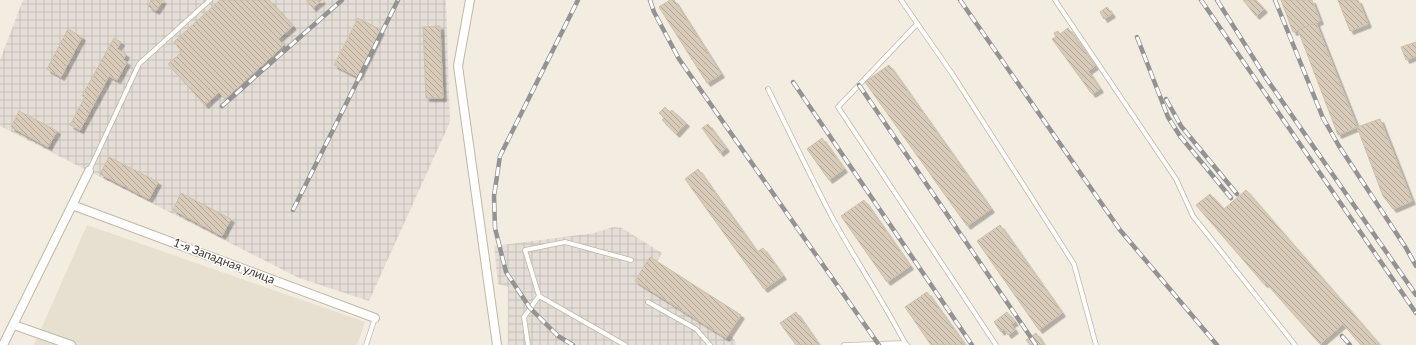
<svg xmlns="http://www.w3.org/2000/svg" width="1416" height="345" viewBox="0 0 1416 345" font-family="Lato,sans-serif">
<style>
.residential{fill:#e7dfcf}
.industrial{fill:url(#industrial-grid)}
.building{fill:url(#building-back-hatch);stroke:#d0c0a9;filter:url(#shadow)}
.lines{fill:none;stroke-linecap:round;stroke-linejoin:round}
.service-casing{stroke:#c1b7a6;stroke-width:5.5}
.minor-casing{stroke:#c1b7a6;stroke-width:10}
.service{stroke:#fff;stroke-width:4}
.minor{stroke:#fff;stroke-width:8}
.rail-casing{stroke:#939393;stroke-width:4.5}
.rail{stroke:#fff;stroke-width:3;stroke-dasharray:9;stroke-linecap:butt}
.labels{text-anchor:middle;stroke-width:3;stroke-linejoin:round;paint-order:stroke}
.street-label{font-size:12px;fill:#443c32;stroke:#fff}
</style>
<defs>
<pattern id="industrial-grid" width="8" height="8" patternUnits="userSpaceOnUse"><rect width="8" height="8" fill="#e4ded7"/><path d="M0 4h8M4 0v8" fill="none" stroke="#c5bfb9"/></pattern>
<pattern id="building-back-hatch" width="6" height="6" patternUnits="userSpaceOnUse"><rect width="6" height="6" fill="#d8cbb9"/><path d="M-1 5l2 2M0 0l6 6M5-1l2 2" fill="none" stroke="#b1a697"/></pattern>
<filter id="shadow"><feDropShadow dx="3.5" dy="3.5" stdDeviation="0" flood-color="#0004"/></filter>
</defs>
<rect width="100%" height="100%" fill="#f3ede1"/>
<path class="residential" d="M87,225L365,322L357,345H34Z"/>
<path class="industrial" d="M23,0H446L450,122L369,301L299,278L0,126V60Z
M614,227L622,228L662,253L657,262L741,315L729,335L735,340L736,345H508V287L498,284L494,246L594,233Z"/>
<path class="building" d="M150,0H163L156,11L148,6L151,1Z
M220,0H269L293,26L278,39L284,45L225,99L219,92L205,105L168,64L182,52L174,42Z
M306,0H322L313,8Z
M670,0H674L721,74L707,83L659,7Z
M1243,0H1256L1264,9L1256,16Z
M1281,0H1312L1320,21L1293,32Z
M1338,0H1358L1368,24L1350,31Z
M1107,7L1112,14L1104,19L1100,12Z
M358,18L381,30L358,77L334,65Z
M1316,23L1357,127L1338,135L1298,30Z
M440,26L443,98H426L423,27Z
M1068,28L1095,66L1088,71L1100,89L1092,94L1052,39L1056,37L1054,33L1058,31L1060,34Z
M68,29L82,37L61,77L47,69Z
M114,38L121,42L117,49L126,54L123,60L127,62L117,80L109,76L80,130L70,125L85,97L82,96Z
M1416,42V56L1406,60L1401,47Z
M889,65L991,209L967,226L865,82Z
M665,107L670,112L672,110L686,123L676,134L662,120L664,118L659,113Z
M19,111L57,131L48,147L11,127Z
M1380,119L1412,201L1393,209L1383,196L1357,127Z
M708,124L726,148L720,153L702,128Z
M822,138L844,169L829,180L807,149Z
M109,157L158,182L149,199L100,174Z
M698,169L757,252L763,248L783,276L764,289L685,179Z
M1246,190L1380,345H1361L1343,324L1320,344L1266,283L1264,284L1196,205L1210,194L1224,209Z
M181,193L231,219L222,236L173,210Z
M864,200L910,266L887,282L841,216Z
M1000,225L1062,313L1039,330L977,241Z
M650,257L741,315L726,338L635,281Z
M927,292L965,345H931L905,307Z
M796,312L819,345H796L780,323Z
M1007,312L1015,322L1011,324L1015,330L1008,335L1004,329L1001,332L994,322Z
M1036,333L1044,345H1030L1026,340Z"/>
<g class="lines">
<g class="service-casing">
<path id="service" d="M901,0L953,75L1074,264L1096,345
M1055,0L1176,179L1193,216L1295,345
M917,24L838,107L996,345
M768,89C790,133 811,178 834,221C857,262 883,301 905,343
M89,171L139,64L210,0
M648,302L696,329L710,345
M366,345L375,318
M528,345L524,317L539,296
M625,345L539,296L525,250L565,242L631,260
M844,345L905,343L907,345"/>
</g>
<g class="minor-casing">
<path id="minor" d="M470,0L458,66L497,345
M72,205L375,318
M14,325L71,345
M3,345L89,171"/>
</g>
<use href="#service" class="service"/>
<use href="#minor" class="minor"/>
<g class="rail-casing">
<path id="rail" d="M650,0L654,12L679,59L879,345
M960,0L1120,230L1217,345
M1201,0L1416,313
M1217,0L1266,78L1416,295
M1275,0L1323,118L1339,146L1406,248L1416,266
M1137,37L1168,117L1180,136L1231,198
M793,82L972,345
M859,85L1036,345
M1166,99L1181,126L1237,194
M222,106L342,0
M293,210L398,0
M1342,336L1350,345
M573,345L558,336L530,308L506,272L495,228L494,196L500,156L578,0"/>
</g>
<use href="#rail" class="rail"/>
</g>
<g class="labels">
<g class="street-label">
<text transform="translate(224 261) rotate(21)" y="4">1-я Западная улица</text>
</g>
</g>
</svg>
